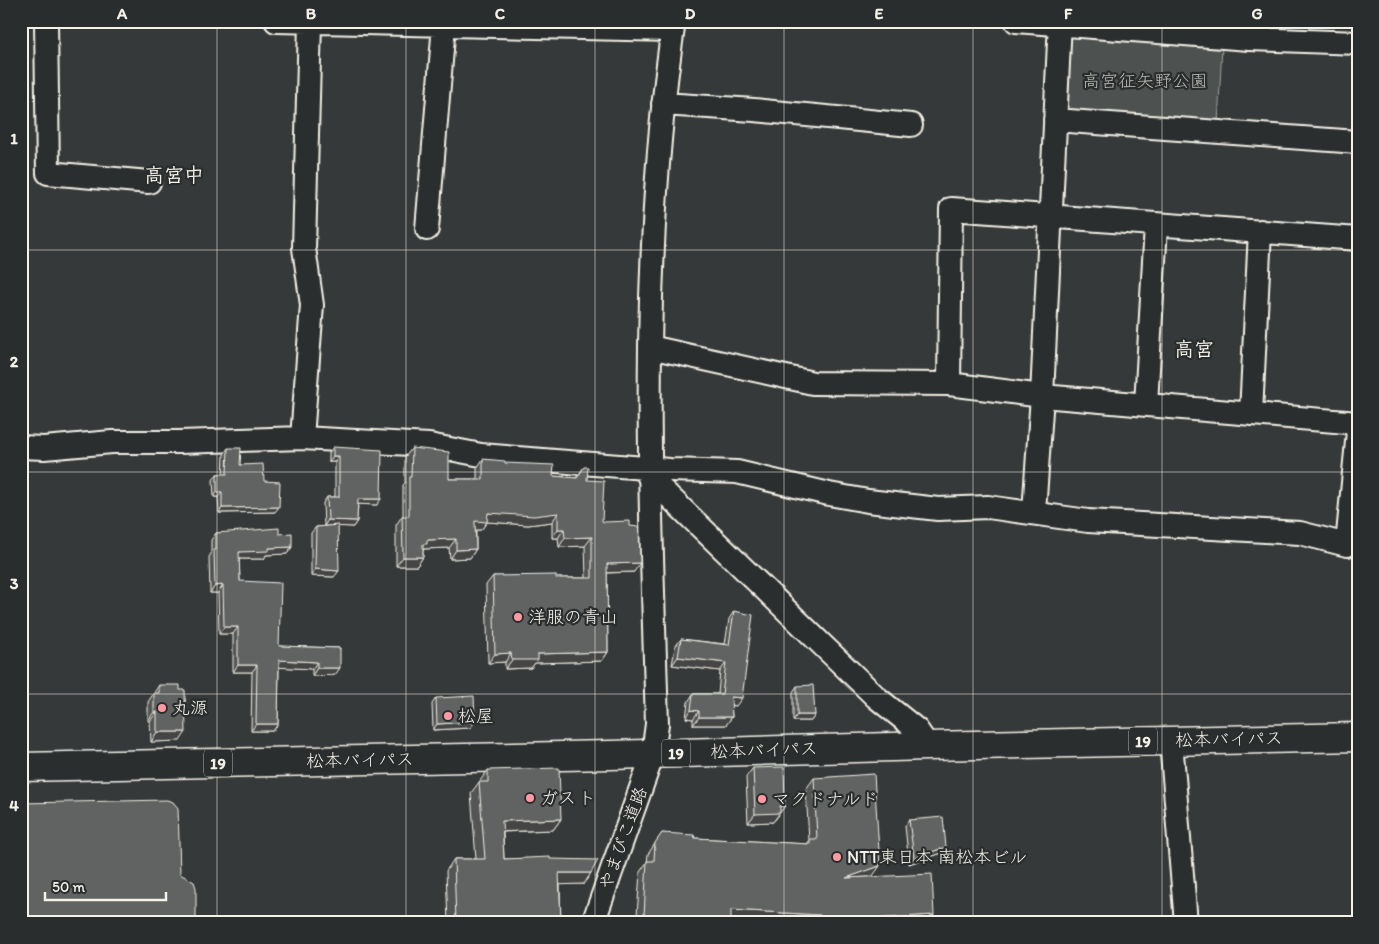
<svg xmlns="http://www.w3.org/2000/svg" width="1379" height="944" viewBox="0 0 1379 944" font-family="Itim,'Klee One',sans-serif">
<style>
.green{fill:#4e514f;stroke:#a1a19c}
.lines{fill:none;stroke-linecap:round;stroke-linejoin:round}
.minor-casing{stroke:#f4f1e8;stroke-width:26}
.highway-casing{stroke:#f4f1e8;stroke-width:31}
.minor{stroke:#2a2d2e;stroke-width:22}
.highway{stroke:#2a2d2e;stroke-width:28}
.wall{fill:#535554;stroke:#f4f1e8}
.shaded-wall{fill:#444545;stroke:#f4f1e8}
.building{fill:#616362;stroke:#f4f1e8}
.grid{fill:none;stroke:#f4f1e8;stroke-width:1;stroke-opacity:0.55}
.poi-dot{fill:#ff9aa2;stroke:#2a2d2e;stroke-width:2}
.labels{text-anchor:middle;stroke-width:4.5;stroke-linejoin:round;paint-order:stroke}
.shield{fill:#2a2d2e;stroke:#b7b6b0;stroke-width:1}
.shield-label{font-size:16px;font-weight:bold;fill:#f4f1e8}
.park-label{font-size:18px;fill:#bab9b2;stroke:#2a2d2e}
.poi-label{font-size:18px;fill:#f4f1e8;stroke:#2a2d2e;text-anchor:start}
.street-label{font-size:18px;fill:#f4f1e8;stroke:#2a2d2e}
.quarter-label{font-size:20px;font-weight:bold;fill:#f4f1e8;stroke:#2a2d2e}
.neatline{fill:none;stroke:#f4f1e8;stroke-width:2}
.grid-label{font-size:16px;text-anchor:middle;font-weight:bold;fill:#f4f1e8}
</style>
<rect width="100%" height="100%" fill="#363939"/>
<filter id="ink" filterUnits="userSpaceOnUse"><feTurbulence type="fractalNoise" baseFrequency=".02" numOctaves="2"/><feDisplacementMap in="SourceGraphic" scale="10" xChannelSelector="R" yChannelSelector="G"/><feConvolveMatrix kernelMatrix="1 2 1 2 8 2 1 2 1" color-interpolation-filters="sRGB"/></filter>
<g filter="url(#ink)">
<path class="green" d="M1071,37L1222,46L1218,124L1067,116Z"/>
<g class="lines">
<g class="minor-casing">
<path id="minor" d="M46,21L48,173L149,182
M276,21L672,30
M1016,21L1249,39L1358,43
M663,104L754,110L911,125
M1055,120L1358,142
M427,229L444,25
M650,347L813,383L949,384L1042,396L1358,423
M949,384L951,209L1358,239
M1146,405L1156,225
M1251,414L1260,231
M302,438L312,305L304,248L310,22
M21,447L44,448L112,442H180L302,438L429,445L481,455L670,470L737,472L829,494L868,501L938,509L988,507L1088,521L1300,533L1347,545L1358,431
M649,477L876,697L917,730L928,746
M1034,512L1042,396L1060,21
M1171,741L1186,923
M593,923L653,754L657,724C650,490 639,254 674,21"/>
</g>
<g class="highway-casing">
<path id="highway" d="M21,767L610,755L928,746L1358,737"/>
</g>
<use href="#minor" class="minor"/>
<use href="#highway" class="highway"/>
</g>
<path class="wall" d="M333,447L377,505L358,504L357,521L353,527L338,526L334,577L311,576V533L316,527L329,526H324L323,503L327,497H335V462H329V453Z
M228,448L240,465L264,481L275,512L219,513L218,497H214L213,480L217,474H223L224,454Z
M412,448L449,479H477V468L483,459L505,463L553,476L576,478L584,467L587,480L602,521L634,572L607,573L608,652L602,661L535,663L531,668L505,669V662L488,663L486,585L493,576L556,578H586L585,546L559,547L558,538H552V522L528,525L487,522L481,530H476V549L470,558L450,559L449,548L423,549V557L417,566H396V525L402,516H403V485L405,483V457Z
M216,533L279,534L292,547L287,554L266,555L264,559H239L240,581L279,646L340,648L335,675L312,676V669L279,667L278,724L273,731H251L252,672H233V634H219L218,593H210L209,557L211,554V540Z
M734,611L736,706L731,705L732,717L726,725H693V719L686,718L688,702L693,694H718L720,671L672,665L675,647L681,639L725,644L729,619Z
M159,685L180,741L151,742L150,721H148V702Z
M797,686L815,715L811,721H793V692Z
M436,698L470,728L433,730L432,704Z
M753,768L779,815L773,822L748,823L746,777Z
M488,770L561,819L553,830L503,832L504,859H550L584,884H560L561,923H448L446,871L454,859H476L471,793Z
M814,778L872,877L934,915L929,923H748L731,922V923H628L634,915H637L640,872L647,862L648,854L662,833L695,838L807,844L809,841L806,789Z
M909,820L942,853L909,864L905,826Z"/>
<path class="shaded-wall" d="M333,456H339L335,462H329Z
M217,492H222L218,497H214Z
M358,499H381L377,505L354,504Z
M279,507L275,512L219,513L222,508Z
M488,513H558L552,522L528,525L487,522L481,530H469L475,521Z
M328,520L357,521L353,527L324,526Z
M558,529H564L558,538H552Z
M592,537L585,546L559,547L565,538Z
M456,539L449,548L423,549L421,553L423,544L427,540Z
M292,547L287,554L266,555L264,559H234L239,552L269,548Z
M476,549L470,558L450,559L456,550Z
M403,557H423L417,566H396Z
M640,563L634,572L601,573L607,564Z
M315,569L339,571L334,577L311,576Z
M223,585L218,593H210L215,586Z
M224,627H238L233,634H219Z
M608,652L602,661L535,663L531,668L505,669L512,660L538,654Z
M511,653L505,662L488,663L495,654Z
M678,657L726,663L720,671L672,665Z
M279,660L317,662L312,669L274,667Z
M238,665H257L252,672H233Z
M317,668H340L335,675L312,676Z
M731,697L742,698L736,706L726,704Z
M691,710L699,711L693,719L686,718Z
M154,712H157L150,721H148Z
M797,715H815L811,721H793Z
M699,717H732L726,725H693Z
M475,722L470,728L433,730L437,724Z
M256,724H278L273,731H251Z
M157,732H186L180,741L151,742Z
M780,806H785L773,822L748,823L755,814Z
M561,819L553,830L495,832L502,821Z
M946,847L942,853L909,864L914,858Z
M880,866L872,877L846,878Z
M559,873H591L584,884L551,885Z
M731,910L820,915L815,923H748L724,921Z
M934,915L929,923H820V922Z"/>
<path class="building" d="M333,447L382,450L381,499H358L357,521L328,520L327,497H339V456H333Z
M228,448H241L240,465L263,464L264,481L280,482L279,507L222,508V492H217V474H227Z
M412,448L449,452V479H483V459L505,461V463L554,465L553,476L577,478L584,467H588L587,480L604,481L602,521L604,522L630,521V526L639,527L640,563L607,564L608,652L538,654V660H512L511,653L495,654L493,576L556,575V578H592V537L565,538L564,529H558V513L534,516L488,513L487,522L475,521L476,549L456,550V539L427,540V544H423V557H403L402,516H409V477H411Z
M338,525L339,571L315,569L316,527Z
M279,528V534L292,533V547L269,548V551L239,552L240,581L281,583L279,646L340,648V668H317V662L279,660L278,724H256L257,665H238V627H224L223,585L215,586L214,550H216V533Z
M734,611L753,615L742,698L731,697L732,717H699V711L691,710L693,694H722L726,663L678,657L681,639L729,645Z
M159,685H180V690H185L186,732H157V712H154V693H159Z
M813,685L815,715H797V686Z
M474,696L475,722L437,724L436,698Z
M784,767L785,806H780V813L755,814L753,768Z
M559,768L561,819L502,821L504,859L550,857V859L598,860L591,873H559L561,923H456L454,859H485L479,782H488V770Z
M874,774L880,866L846,878L932,874L934,915L820,922V915L731,910V923H633L634,915L644,916L647,861H654L655,843L662,833L694,835L695,838L810,844V839H817L814,778Z
M167,800L173,802L178,808L180,874L194,882L196,888V923H21V803Z
M943,817L946,847L914,858L909,820Z"/>
</g>
<path class="grid" d="M217,21V923M406,21V923M595,21V923M784,21V923M973,21V923M1162,21V923M21,250H1358M21,472H1358M21,694H1358"/>
<g class="poi-dot">
<circle cx="518" cy="617" r="5"/>
<circle cx="162" cy="708" r="5"/>
<circle cx="448" cy="716" r="5"/>
<circle cx="530" cy="798" r="5"/>
<circle cx="762" cy="799" r="5"/>
<circle cx="837" cy="857" r="5"/>
</g>
<g class="labels">
<g class="shield">
<rect x="1129" y="727.5" width="28" height="27" rx="4"/>
<rect x="662" y="739.5" width="28" height="27" rx="4"/>
<rect x="204" y="749.5" width="28" height="27" rx="4"/>
</g>
<g class="shield-label">
<text x="1143" y="747">19</text>
<text x="676" y="759">19</text>
<text x="218" y="769">19</text>
</g>
<g class="park-label">
<text x="1145" y="87">高宮征矢野公園</text>
</g>
<g class="poi-label">
<text x="528" y="623">洋服の青山</text>
<text x="172" y="714">丸源</text>
<text x="458" y="722">松屋</text>
<text x="540" y="804">ガスト</text>
<text x="772" y="805">マクドナルド</text>
<text x="847" y="863">NTT東日本 南松本ビル</text>
</g>
<g class="street-label">
<text transform="translate(1229 739) rotate(-1)" y="6">松本バイパス</text>
<text transform="translate(764 750) rotate(-2)" y="6">松本バイパス</text>
<text transform="translate(360 760) rotate(-1)" y="6">松本バイパス</text>
<text transform="translate(623 838) rotate(-70)" y="6">やまびこ道路</text>
</g>
<g class="quarter-label">
<text x="174" y="182">高宮中</text>
<text x="1194" y="356">高宮</text>
</g>
</g>
<rect width="1379" height="944" fill="none" stroke="#2a2d2e" stroke-width="55"/>
<path d="M45 892v8h121v-8" fill="none" stroke="#f4f1e8" stroke-width="2.5"/>
<text x="52" y="892" font-size="15" fill="#f4f1e8" stroke="#2a2d2e" stroke-width="4" paint-order="stroke">50 m</text>
<rect x="28" y="28" width="1324" height="888" class="neatline"/>
<g class="grid-label">
<text x="122" y="19">A</text>
<text x="311" y="19">B</text>
<text x="500" y="19">C</text>
<text x="690" y="19">D</text>
<text x="879" y="19">E</text>
<text x="1068" y="19">F</text>
<text x="1257" y="19">G</text>
<text x="14" y="144">1</text>
<text x="14" y="367">2</text>
<text x="14" y="589">3</text>
<text x="14" y="811">4</text>
</g>
</svg>
